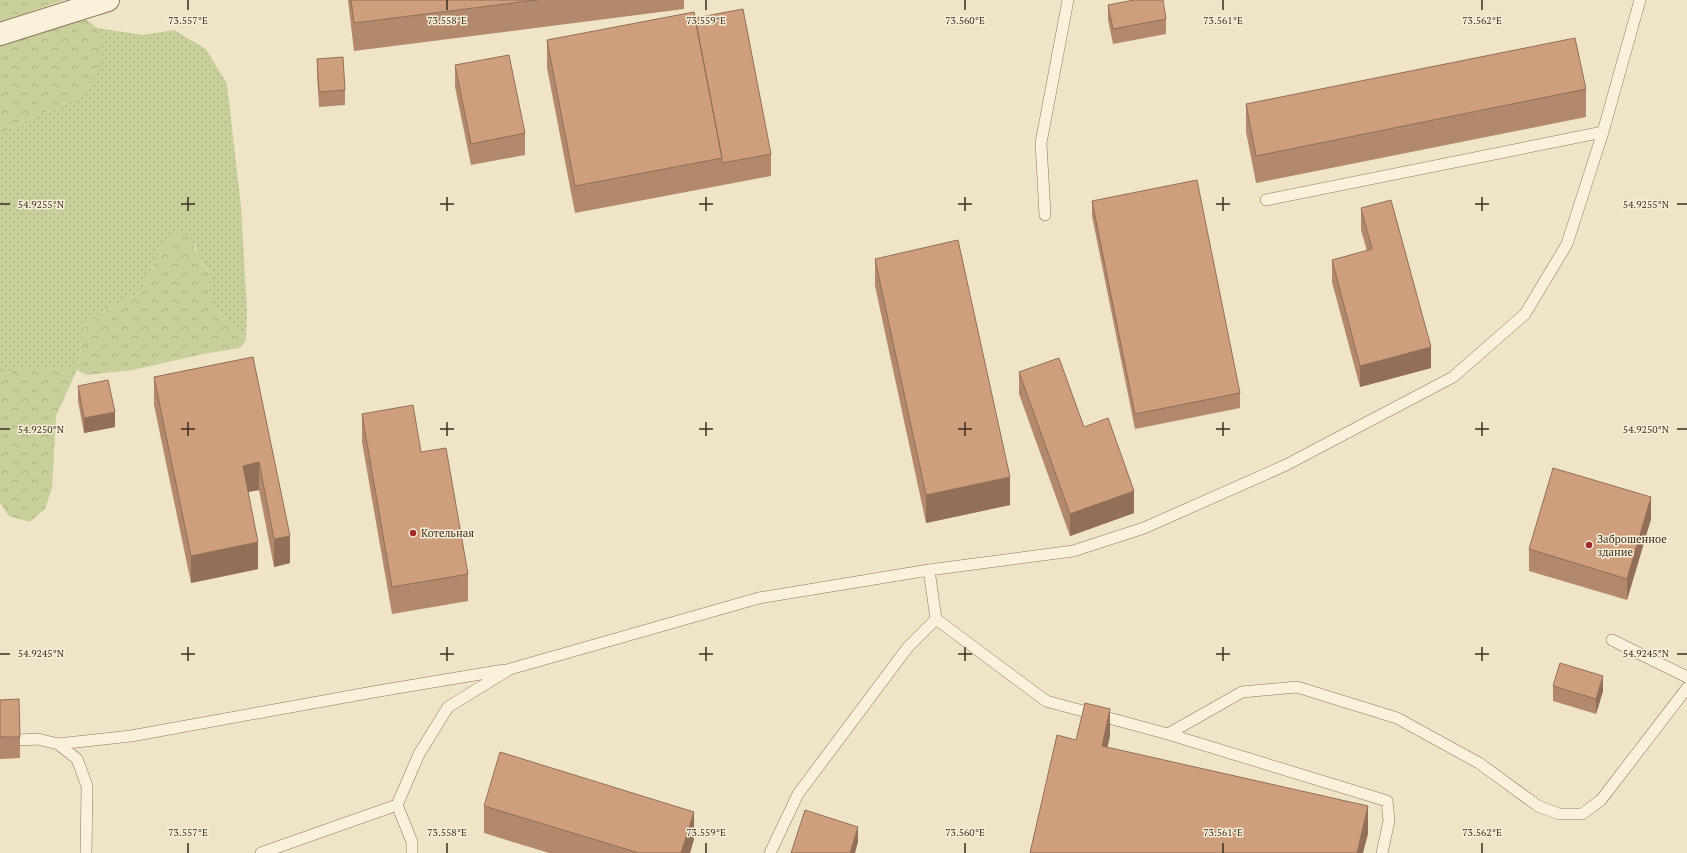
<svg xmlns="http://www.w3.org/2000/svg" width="1687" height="853" viewBox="0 0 1687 853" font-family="'PT Serif',serif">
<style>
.grass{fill:url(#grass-dots)}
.forest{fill:url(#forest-crowns)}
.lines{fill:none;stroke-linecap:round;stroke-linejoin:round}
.lane-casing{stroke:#8d765c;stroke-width:12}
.street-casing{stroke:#8d765c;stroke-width:24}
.lane{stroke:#faf1dc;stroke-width:11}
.street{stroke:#faf1dc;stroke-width:22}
.wall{fill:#b2896c}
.shaded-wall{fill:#916f58}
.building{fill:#cf9f7d;stroke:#916f58}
.ticks{fill:none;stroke:#3d2e20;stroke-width:1.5}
.poi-dot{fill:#9e2a2b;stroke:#f7eed8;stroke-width:1.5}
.labels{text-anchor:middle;stroke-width:3;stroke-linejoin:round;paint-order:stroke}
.poi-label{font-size:11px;fill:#3d2e20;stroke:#f7eed8;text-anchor:start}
.ticks-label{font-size:10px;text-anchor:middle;fill:#3d2e20;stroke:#f7eed8;stroke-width:3;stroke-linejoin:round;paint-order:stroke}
</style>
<defs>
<pattern id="grass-dots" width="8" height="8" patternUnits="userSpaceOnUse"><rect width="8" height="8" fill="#c9cf9b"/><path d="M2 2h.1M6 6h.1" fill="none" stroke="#aeb285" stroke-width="1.8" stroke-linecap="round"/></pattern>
<pattern id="forest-crowns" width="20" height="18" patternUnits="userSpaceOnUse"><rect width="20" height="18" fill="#c9cf9b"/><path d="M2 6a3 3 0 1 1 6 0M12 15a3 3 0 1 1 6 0" fill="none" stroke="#aeb285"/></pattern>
</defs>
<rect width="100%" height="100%" fill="#f0e4c8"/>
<path class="grass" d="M97,28L143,35L174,30L206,49L227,84L241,206L247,312L246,341L239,329L216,310L208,293L210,274L198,256L195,244L159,252L142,291L108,309L85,326L77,370L25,367L0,374V133L78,97L101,46Z"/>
<path class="forest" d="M0,0H64L0,22Z
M87,20L97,28L101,46L96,74L78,97L0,133V45L72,21Z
M183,233C198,241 192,246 199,257C202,263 206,269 210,274L208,293L216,310L239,329L246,341L240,348L203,354L133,370L86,375L77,370L56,416L52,488L45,509L30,522L9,516L0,503V374L25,367L77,370L85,326L108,309L142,291L159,252L175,234Z"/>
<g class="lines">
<g class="lane-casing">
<path id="lane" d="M1266,200L1603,132
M1045,215L1041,143L1068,0
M936,619L1046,701L1168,734L1387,801L1389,821L1382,853
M1612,640L1687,677
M1168,734L1242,692L1297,687L1397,718L1479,763L1538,806L1559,814H1582L1601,800L1687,688
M19,740L38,739L58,744L77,759L87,786L86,853
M58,744L131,736L373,692L504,670
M397,805L412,842V853
M261,853L397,805L419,754L448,707L510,669L759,598L929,570L1073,551L1144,528L1286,465L1453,377L1525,314L1567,244L1603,132L1640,0
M770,853L798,794L908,647L936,619L929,570"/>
</g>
<g class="street-casing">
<path id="street" d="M0,34L108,0"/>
</g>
<use href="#lane" class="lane"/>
<use href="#street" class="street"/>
</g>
<path class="wall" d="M348,0H684V9L354,51Z
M1108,5L1166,19V34L1113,44L1108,20Z
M695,18L771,154V176L575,213L547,68V40Z
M317,59L345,90V105L319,107L317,74Z
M455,65L525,133V155L471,165L455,87Z
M1586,89V117L1256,183L1246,132V104Z
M1092,201L1240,393V408L1135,429L1092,216Z
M1361,208L1431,368L1360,387L1332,282V260L1367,251L1361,230Z
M875,259L1010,505L926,523L875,286Z
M253,357L290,563L274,567L259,490L248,492L258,569L191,583L154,405V377Z
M1019,372L1084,427L1134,513L1070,536L1019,394Z
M78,386L115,427L84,433L78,401Z
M362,414L421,452L468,574V601L392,614L362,442Z
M1651,519L1627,600L1529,571V549Z
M1553,686L1603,691L1596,714L1553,701Z
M0,700L20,737V758L0,759Z
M484,806L694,839L690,853H549L484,833Z"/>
<path class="shaded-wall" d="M1431,347V368L1360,387V366Z
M115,412V427L84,433V418Z
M259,462V490L243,493V466Z
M1010,477V505L926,523V495Z
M1134,491V513L1070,536V514Z
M1651,497V519L1627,600V579Z
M290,536V563L274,567V539Z
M258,542V569L191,583V556Z
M1603,676V691L1596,714V699Z
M1110,709V736L1102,773V746Z
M1368,806V834L1363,853H1357Z
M694,812V839L690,853H681Z
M858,827V842L855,853H850Z"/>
<path class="building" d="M351,0H537L354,23Z
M1134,0H1163L1166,19L1113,29L1108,5Z
M743,9L771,154L722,163V158L695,18Z
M694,12L722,158L575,186L547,40Z
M1575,38L1586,89L1256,156L1246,104Z
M509,55L525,133L471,144L455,65Z
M343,57L345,90L319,92L317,59Z
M1197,180L1240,393L1135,414L1092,201Z
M1391,200L1431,347L1360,366L1332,260L1372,249L1361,208Z
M958,240L1010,477L926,495L875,259Z
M253,357L290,536L274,539L259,462L243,466L258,542L191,556L154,377Z
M1059,358L1084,427L1108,418L1134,491L1070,514L1019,372Z
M108,380L115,412L84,418L78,386Z
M413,405L421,452L446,448L468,574L392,587L362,414Z
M1553,468L1651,497L1627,579L1529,549Z
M1560,663L1603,676L1596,699L1553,686Z
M19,699L20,737H0V700Z
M1085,703L1110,709L1102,746L1368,806L1357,853H1030L1057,735L1076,740Z
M500,752L694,812L681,853H639L484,806Z
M805,810L858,827L850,853H791Z"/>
<path class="ticks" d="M188,0V10M447,0V10M706,0V10M965,0V10M1223,0V10M1482,0V10M188,197V211M447,197V211M706,197V211M965,197V211M1223,197V211M1482,197V211M0,204H10M181,204H195M440,204H454M699,204H713M958,204H972M1216,204H1230M1475,204H1489M1677,204H1687M188,422V436M447,422V436M706,422V436M965,422V436M1223,422V436M1482,422V436M0,429H10M181,429H195M440,429H454M699,429H713M958,429H972M1216,429H1230M1475,429H1489M1677,429H1687M188,647V661M447,647V661M706,647V661M965,647V661M1223,647V661M1482,647V661M0,654H10M181,654H195M440,654H454M699,654H713M958,654H972M1216,654H1230M1475,654H1489M1677,654H1687M188,843V853M447,843V853M706,843V853M965,843V853M1223,843V853M1482,843V853"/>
<g class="poi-dot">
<circle cx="413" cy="533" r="4"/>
<circle cx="1589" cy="545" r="4"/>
</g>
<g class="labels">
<g class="poi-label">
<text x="421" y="537">Котельная</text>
<text x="1597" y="543">Заброшенное<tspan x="1597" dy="13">здание</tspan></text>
</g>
</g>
<g class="ticks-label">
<text x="188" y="24">73.557°E</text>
<text x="447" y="24">73.558°E</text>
<text x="706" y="24">73.559°E</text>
<text x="965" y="24">73.560°E</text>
<text x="1223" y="24">73.561°E</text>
<text x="1482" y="24">73.562°E</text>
<text x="41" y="208">54.9255°N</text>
<text x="1646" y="208">54.9255°N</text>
<text x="41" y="433">54.9250°N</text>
<text x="1646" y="433">54.9250°N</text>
<text x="41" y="657">54.9245°N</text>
<text x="1646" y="657">54.9245°N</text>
<text x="188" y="836">73.557°E</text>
<text x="447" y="836">73.558°E</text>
<text x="706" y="836">73.559°E</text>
<text x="965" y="836">73.560°E</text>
<text x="1223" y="836">73.561°E</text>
<text x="1482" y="836">73.562°E</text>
</g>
</svg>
